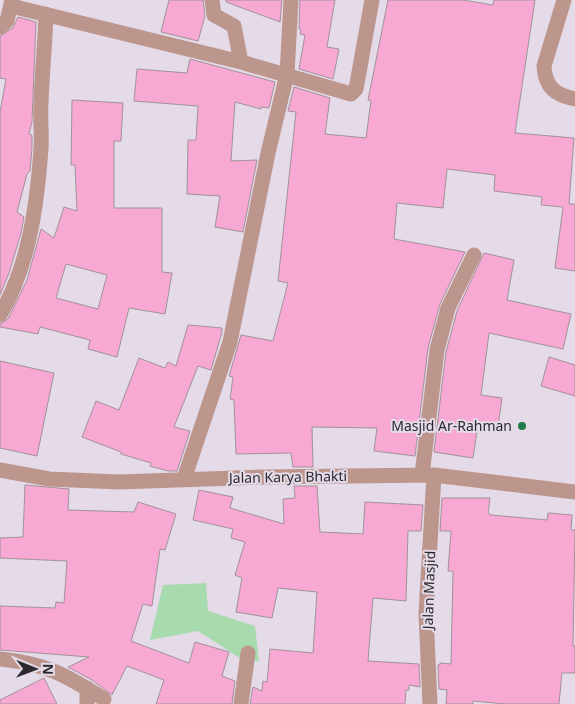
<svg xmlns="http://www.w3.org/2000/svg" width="575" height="704" viewBox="0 0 575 704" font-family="'Noto Sans',sans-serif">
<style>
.green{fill:#a7dbae}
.building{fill:#f7a8d3;stroke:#a19299;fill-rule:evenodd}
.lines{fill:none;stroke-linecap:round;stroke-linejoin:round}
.street{stroke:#bc968d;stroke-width:15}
.poi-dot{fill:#21794c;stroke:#e4dae8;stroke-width:2}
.labels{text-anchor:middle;stroke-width:4;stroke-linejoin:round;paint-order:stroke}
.poi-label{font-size:14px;fill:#2c292e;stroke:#e4dae8;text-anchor:end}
.street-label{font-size:14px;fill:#2c292e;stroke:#e4dae8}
</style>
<rect width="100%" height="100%" fill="#e4dae8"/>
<path class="green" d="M206,583L208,611L255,626L259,661L243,660L198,631L150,640L163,585Z"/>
<path class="building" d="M169,0H203L205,16L198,41L161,32Z
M226,0H282L280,22L226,2Z
M300,0H335L327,47L339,49L333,79L299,69L305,35L300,34L301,30L299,29Z
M388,0H463L493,5L494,0H535L515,133L574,138L569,204H575V271L555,268L563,207L541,205L542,197L494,191L495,175L447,169L443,208L397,203L394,239L465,252L440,304L428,348L415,456L374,451L377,428L312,427L313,467H293L291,453L236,454L234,400L230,399L233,377L229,376L241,335L273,341L288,283L278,281L296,112L288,111L294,87L330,98L325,134L366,138L371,101L368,100Z
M18,17L36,22L32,122L29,134L32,135V148L30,171L27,174L17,212L24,217L21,233L9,273L0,295V112L6,79L0,78V36L13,28Z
M190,59L275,82L269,108L261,107V109L235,102L231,161L257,160L243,232L215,227L220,196L187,194L188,140H196L198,106L134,101L137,69L187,73Z
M72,100L123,103L121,141H114V208H162V272L172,273L165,314L129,308L117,357L88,349L90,340L40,327L38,334L0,327V324L8,319L27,280L41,229L54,238L64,207L77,211L75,165H71ZM66,264L107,275L98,309L56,298Z
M484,253L514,260L507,300L571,314L563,349L489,333L481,395L502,398L498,427L478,425L473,458L434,452L446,352L457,311Z
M188,325L222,328V332L211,370L198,366L174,427L190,431L177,471H168L150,466L151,463L121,454V452L82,437L96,401L119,410L139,358L165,368L168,362L176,366Z
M549,357L575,365V396L541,386Z
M0,361L54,373L37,456L0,448Z
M25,485L69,489L68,510L134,512L138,502L176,514L165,550L160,549L152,606L143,604L131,641L189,663L195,642L229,652L222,676L235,681L232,704H156L164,680L127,666L112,695L92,680L68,667L89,657L0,650V606L55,608L56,602L64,603L67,561L0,558V538L23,537Z
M294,486H317L320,532L363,534L365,502L423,505L421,531H408L406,601L373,598L368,661L419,664L420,687L409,685V690H406L405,704H250L253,687L262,691L263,681L267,682L270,649L313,653L317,592L278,588L272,618L236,612L242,578L235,575L245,542L231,538L233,529L193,520L199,490L233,497L230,508L284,524L283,499L295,498Z
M442,498H490L488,513L491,515L547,520L548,513L572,515L571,530H575L573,646H575V673H562L559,704H505L473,701V704H446L447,690L439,689L438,665H440V663L451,664L453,571H448L451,531H440Z
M44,678L57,704H0V700Z"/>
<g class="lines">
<path class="street" d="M212,0L214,15L234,26L241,62
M564,0L544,66C545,87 555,95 575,99
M11,6L241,62L351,94L356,89L372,0
M0,27L7,21L12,0
M0,315C29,266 37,205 41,149C42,133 40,118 41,103C42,73 45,44 46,14
M0,470L49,479L119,482L262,477L434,475L575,492
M422,475L437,350L448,308L474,255
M184,479L230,342L268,153L287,74L291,0
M0,659C47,664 64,674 104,699
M87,704V688
M241,704L248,653
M430,704L426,613L434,475"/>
</g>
<circle class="poi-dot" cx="522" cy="426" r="5"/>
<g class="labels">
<g class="poi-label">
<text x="512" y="431">Masjid Ar-Rahman</text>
</g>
<g class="street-label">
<text transform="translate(288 477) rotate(-1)" y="5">Jalan Karya Bhakti</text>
<text transform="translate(429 590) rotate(-88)" y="5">Jalan Masjid</text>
</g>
</g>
<g transform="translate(35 669) rotate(91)" stroke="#e4dae8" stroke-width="4" paint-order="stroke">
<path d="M0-4L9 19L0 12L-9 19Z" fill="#2c292e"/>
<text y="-8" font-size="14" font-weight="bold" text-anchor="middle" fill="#2c292e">N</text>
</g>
</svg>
